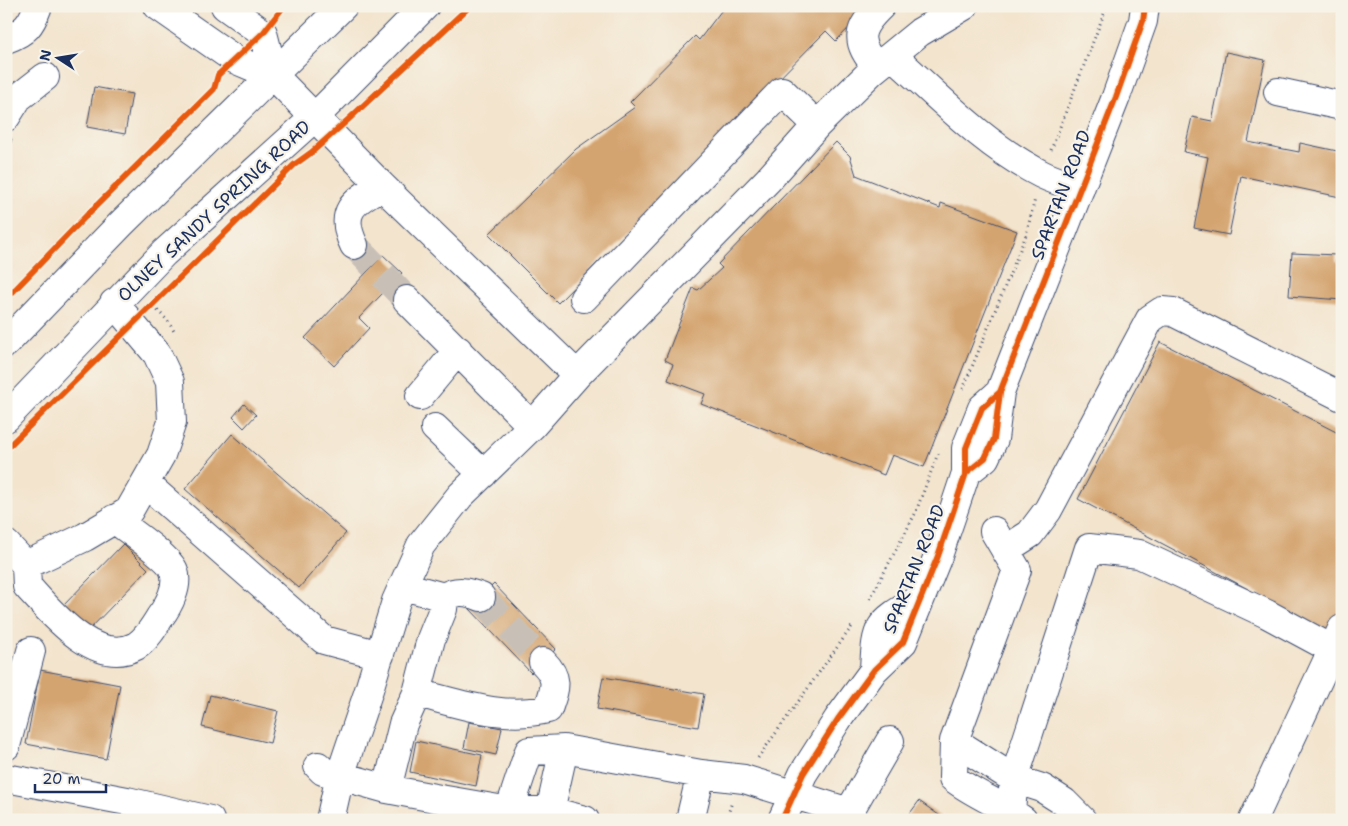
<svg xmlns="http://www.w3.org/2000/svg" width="1348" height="826" viewBox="0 0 1348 826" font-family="'Shantell Sans',sans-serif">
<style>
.building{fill:#d4a470}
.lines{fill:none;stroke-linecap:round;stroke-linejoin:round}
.minor-tunnel{stroke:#c8c0b7;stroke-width:28;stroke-dasharray:28 14;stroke-linecap:butt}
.minor-casing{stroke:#3b4a6f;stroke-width:30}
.major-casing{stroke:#3b4a6f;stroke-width:30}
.path{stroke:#3b4a6f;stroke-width:3;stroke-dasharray:1 4;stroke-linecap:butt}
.minor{stroke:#fff;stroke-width:28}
.major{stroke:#fff;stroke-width:28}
.cycleway-casing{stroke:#f7f3e8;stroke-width:9}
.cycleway{stroke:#e8590c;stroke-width:6}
.labels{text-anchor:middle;stroke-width:4.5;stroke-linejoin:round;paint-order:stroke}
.street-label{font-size:18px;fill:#1b2f5e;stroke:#f7f3e8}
</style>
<rect width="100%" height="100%" fill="#f7f3e8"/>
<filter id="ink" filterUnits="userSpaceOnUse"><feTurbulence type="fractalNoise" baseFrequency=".02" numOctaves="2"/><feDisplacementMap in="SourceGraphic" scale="10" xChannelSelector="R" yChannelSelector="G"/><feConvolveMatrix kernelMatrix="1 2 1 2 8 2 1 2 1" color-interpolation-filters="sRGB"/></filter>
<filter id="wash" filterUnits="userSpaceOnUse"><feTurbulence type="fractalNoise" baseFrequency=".0096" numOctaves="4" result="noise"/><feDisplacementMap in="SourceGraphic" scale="20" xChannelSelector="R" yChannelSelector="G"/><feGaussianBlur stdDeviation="1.12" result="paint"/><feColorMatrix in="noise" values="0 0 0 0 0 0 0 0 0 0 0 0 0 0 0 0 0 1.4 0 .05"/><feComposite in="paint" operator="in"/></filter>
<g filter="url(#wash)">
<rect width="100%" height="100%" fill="#f3e4cd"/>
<g id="blocks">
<path class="building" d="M725,6H870L836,41L826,31L558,303L489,234L576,149L635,107L630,102L695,36L699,40Z
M1226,52L1265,60L1248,142L1299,152L1300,143L1342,152L1340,197L1241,176L1229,235L1194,228L1208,157L1184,152L1192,117L1212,121Z
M94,87L132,94L125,134L87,127Z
M6,137L12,139L7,155H6Z
M836,142L850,156L856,175L940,208L941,203L1017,231L924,467L892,455L884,475L701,404L705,394L668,380L673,364L665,360L693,288L698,290L722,268L718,264Z
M1292,253L1336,255V262L1342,263V300L1289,296Z
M383,255L402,273L359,318L369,328L334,366L305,338Z
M1160,342L1342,435V612L1331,633L1078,499Z
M244,404L256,415L244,428L233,417Z
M232,434L346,533L299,588L185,489Z
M123,544L148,569L86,633L61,608Z
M494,584L556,649L531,673L469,608Z
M40,670L120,685L106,759L26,744Z
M603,677L704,694L698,727L597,709Z
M210,695L278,711L270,743L202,727Z
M469,722L502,728L496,755L464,748Z
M416,741L482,755L476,786L410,772Z
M919,801L946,820H905Z"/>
</g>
</g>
<g filter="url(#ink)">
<use href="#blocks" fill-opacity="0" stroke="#3b4a6f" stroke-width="1"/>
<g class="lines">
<path class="minor-tunnel" d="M354,245L407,300
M481,597L543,662"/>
<g class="minor-casing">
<path id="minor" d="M158,6L234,59L274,76L382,186L577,375
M225,6L263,33L274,76
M6,39C26,32 31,25 38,6
M892,55C939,97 984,145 1041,174C1053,180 1067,184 1080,189
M877,67C854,42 857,29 881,6
M1278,92L1342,106
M6,117L18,98L45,77
M354,245C338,212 353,201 382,186
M584,298L782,91L817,125
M407,300L532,426
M420,396L458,350
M435,428L483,474
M966,473L985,458L994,439L1000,392L1116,97L1143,21L1145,6
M145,483L324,640L380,655
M994,531L1017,570L954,741L953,778C975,795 1001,804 1023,820
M6,544L26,565L85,537L129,511L161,455L172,422L170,382L157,354L114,303
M1005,550L1030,534L1048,510L1150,319L1162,311L1173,312L1342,397
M26,565L27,586C50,611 95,668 136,646C146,640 154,627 160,617C169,605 179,586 174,571C170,558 127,529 114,519
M403,586L444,597C457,589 468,592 481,597
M874,670C876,623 879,623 919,599
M417,693C461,704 503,720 548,709C555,688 560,679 543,662
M954,741L1014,779L1042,788L1064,802L1082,820
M6,746L31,651
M318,766L323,771L387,789L440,799L510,811H550L585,820
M387,789L403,724L417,693L431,639L443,609L444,597
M550,811L564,749L701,774L744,779L849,812L890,741
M1011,811L1014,779L1089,548L1139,554L1267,614L1332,649
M330,820L340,776L368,693L396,601L421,545L460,496L532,426L577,375L768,180L817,125L871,72L920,32L964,6
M506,820L529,751L564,749
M690,820L701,774
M782,820L803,774L838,719L874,670L903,642L938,556L953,512L966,473V448L982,408L999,393
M1253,820L1342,629"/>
</g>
<g class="major-casing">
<path id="major" d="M6,343L121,224L343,6
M6,418L164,253L315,117L425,6
M6,778L127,801L210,820"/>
</g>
<path class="path" d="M1051,150L1107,6
M154,307L168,321L175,333
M963,389L1026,235L1035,199
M870,599L915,514L939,451
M758,758L853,625
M726,820L732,802"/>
<use href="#minor" class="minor"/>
<use href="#major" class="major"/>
<g class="cycleway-casing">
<path id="cycleway" d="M6,299L88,214L214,89L218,75L263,33L284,6
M6,449L294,165L312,152L350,118L470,6
M966,473L985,458L994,439L1000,392L1116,97L1143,21L1145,6
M782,820L803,774L838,719L874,670L903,642L938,556L953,512L966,473V448L982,408L1000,392"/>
</g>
<use href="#cycleway" class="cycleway"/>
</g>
</g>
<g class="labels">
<g class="street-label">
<text transform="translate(1061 195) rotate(-69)" y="6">SPARTAN ROAD</text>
<text transform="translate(214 211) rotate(-43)" y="6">OLNEY SANDY SPRING ROAD</text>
<text transform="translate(914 569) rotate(-68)" y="6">SPARTAN ROAD</text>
</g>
</g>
<rect width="1348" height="826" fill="none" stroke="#f7f3e8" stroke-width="25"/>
<g transform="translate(58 58) rotate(282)" stroke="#f7f3e8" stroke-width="4" paint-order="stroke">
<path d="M0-4L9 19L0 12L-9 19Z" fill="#1b2f5e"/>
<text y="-8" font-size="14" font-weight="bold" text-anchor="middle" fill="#1b2f5e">N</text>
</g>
<path d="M35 784v8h71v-8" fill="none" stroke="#1b2f5e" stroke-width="2.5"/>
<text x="42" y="784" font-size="15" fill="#1b2f5e" stroke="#f7f3e8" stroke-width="4" paint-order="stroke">20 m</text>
</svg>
